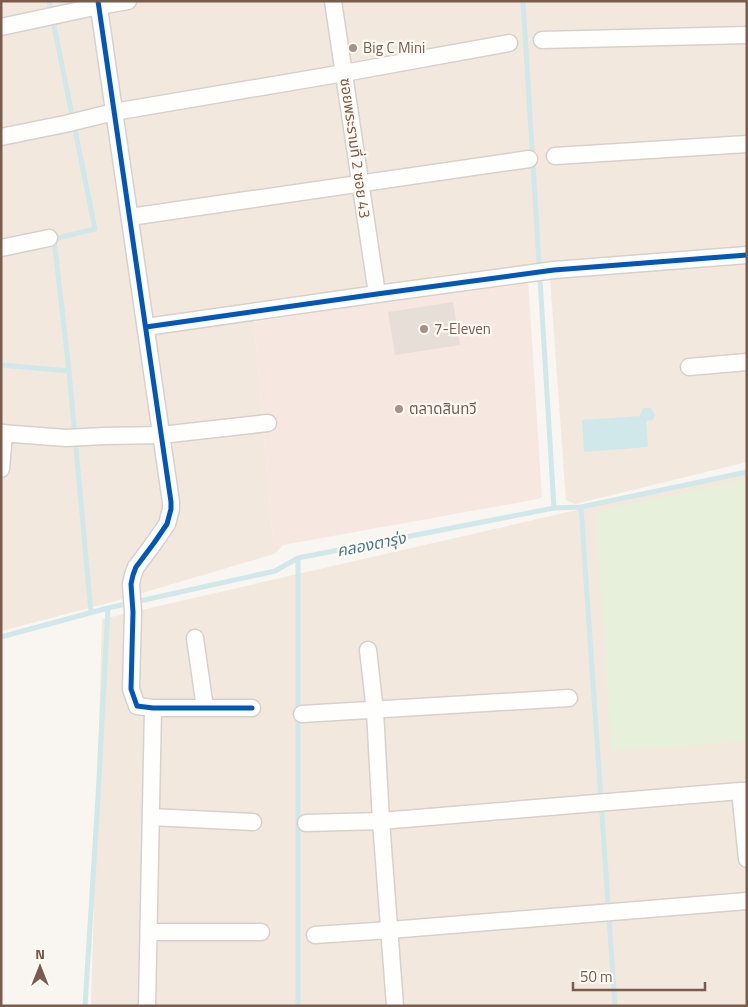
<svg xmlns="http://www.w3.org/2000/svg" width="748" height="1007" viewBox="0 0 748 1007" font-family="'Titillium Web','Noto Sans Thai',sans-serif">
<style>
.residential{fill:#f2e8de}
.commercial{fill:#f6e8e1}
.green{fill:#e7f0db}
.water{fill:#d0e8ea}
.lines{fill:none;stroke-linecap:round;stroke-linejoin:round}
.stream{stroke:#d0e8ea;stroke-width:5}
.building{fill:#e6ded7}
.minor-casing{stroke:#d7d1cb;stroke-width:19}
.minor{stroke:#fefefd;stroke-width:16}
.cycleway-casing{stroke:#fffaf3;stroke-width:8}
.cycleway{stroke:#0057b8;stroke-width:5}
.poi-dot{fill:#a69286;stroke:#fffaf3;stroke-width:2}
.labels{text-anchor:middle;stroke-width:4.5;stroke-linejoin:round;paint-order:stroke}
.poi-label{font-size:15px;fill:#7a5c4d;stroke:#fffaf3;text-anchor:start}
.street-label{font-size:15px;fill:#7a5c4d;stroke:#fffaf3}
.water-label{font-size:16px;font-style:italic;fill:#437c86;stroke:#fffaf3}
</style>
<rect width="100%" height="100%" fill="#f9f5f0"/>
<path class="residential" d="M1,1H747V462L575,504L566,500L550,277L254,321L274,554L112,602L1,631Z
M747,471V1006H91L102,619Z"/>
<path class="commercial" d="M528,280L542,497L538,499L283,545L274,554L254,322Z"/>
<path class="green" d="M747,479V741L611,751L596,516L604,510Z"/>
<path class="water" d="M643,408H651L655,415L653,420L646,421L648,447L584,452L582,420L640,416Z"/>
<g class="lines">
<path class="stream" d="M49,1L95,229L54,239L69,371L91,613
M523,1L554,508
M1,365L69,371
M581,507L615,1006
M298,558V1006
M1,637L108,608L275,571L298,558L554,508L581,507L747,472
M85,1006L98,797L108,608"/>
</g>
<path class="building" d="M453,302L460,345L395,355L388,312Z"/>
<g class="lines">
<g class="minor-casing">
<path id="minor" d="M98,1L171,502V509L167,524L154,543L136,567L133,575L131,584L133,612L131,689L137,706L153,708H252
M333,1L377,294
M1,27L99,6L128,1
M542,40L747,35
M1,137L65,124L114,112L344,73L509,43
M555,156L747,144
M130,217L529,159
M1,248L49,238
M146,327L377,294L554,270L747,255
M689,367L747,362
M1,433L66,438L104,436L161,435L268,423
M1,469L4,433
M195,638L205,708
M368,650L375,711L381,821L395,1006
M302,714L569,698
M747,791H740L747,859
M151,817L253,822
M306,823L381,821L740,791
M149,932H261
M315,935L390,930L747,901
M147,1006L153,708"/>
</g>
<use href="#minor" class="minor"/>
<g class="cycleway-casing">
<path id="cycleway" d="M98,1L171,502V509L167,524L154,543L136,567L133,575L131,584L133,612L131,689L137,706L153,708H252
M146,327L377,294L554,270L747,255"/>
</g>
<use href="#cycleway" class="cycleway"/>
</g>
<g class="poi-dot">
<circle cx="353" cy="48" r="5"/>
<circle cx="424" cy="329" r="5"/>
<circle cx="399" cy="409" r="5"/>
</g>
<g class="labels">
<g class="poi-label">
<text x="363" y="53">Big C Mini</text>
<text x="434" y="334">7-Eleven</text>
<text x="409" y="414">ตลาดสินทวี</text>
</g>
<g class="street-label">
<text transform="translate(355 148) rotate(82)" y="5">ซอยพระรามที่ 2 ซอย 43</text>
</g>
<g class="water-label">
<text transform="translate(371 544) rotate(-11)" y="6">คลองตารุ่ง</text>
</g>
</g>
<rect width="748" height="1007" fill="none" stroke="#7a5c4d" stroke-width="5"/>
<g transform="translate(40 967)" stroke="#fffaf3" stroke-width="4" paint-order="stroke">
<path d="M0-4L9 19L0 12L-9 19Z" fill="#7a5c4d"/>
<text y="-8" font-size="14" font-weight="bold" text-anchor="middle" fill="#7a5c4d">N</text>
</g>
<path d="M573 982v8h132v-8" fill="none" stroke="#7a5c4d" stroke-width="2.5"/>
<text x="580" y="982" font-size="15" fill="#7a5c4d" stroke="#fffaf3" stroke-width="4" paint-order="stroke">50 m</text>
</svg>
